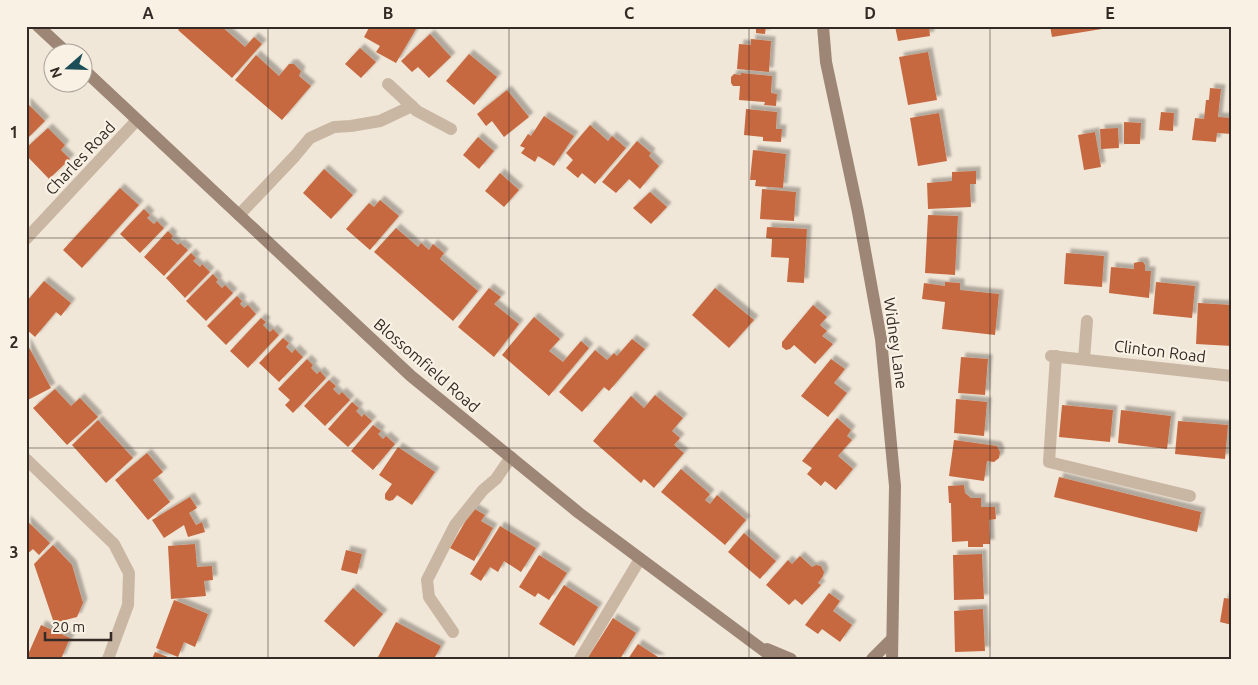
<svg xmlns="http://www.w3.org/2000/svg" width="1258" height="685" viewBox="0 0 1258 685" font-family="Ubuntu,sans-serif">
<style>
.building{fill:#c76940;filter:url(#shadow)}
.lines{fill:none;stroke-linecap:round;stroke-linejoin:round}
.lane{stroke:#c9b7a4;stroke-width:12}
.street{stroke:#c9b7a4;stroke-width:12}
.secondary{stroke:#9d8675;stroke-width:12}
.grid{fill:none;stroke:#342b26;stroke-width:1;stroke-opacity:0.55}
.labels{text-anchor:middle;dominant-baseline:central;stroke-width:4.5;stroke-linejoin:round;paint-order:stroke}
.street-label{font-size:16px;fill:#342b26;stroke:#f9f1e4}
.neatline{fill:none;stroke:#342b26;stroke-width:2}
.grid-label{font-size:16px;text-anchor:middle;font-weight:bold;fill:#342b26}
</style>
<defs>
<filter id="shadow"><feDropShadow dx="4.5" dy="-4.5" stdDeviation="1" flood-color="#0004"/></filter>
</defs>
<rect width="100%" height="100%" fill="#f1e7d8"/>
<g class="building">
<polygon points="182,26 221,26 245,47 254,37 262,44 232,78 178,30"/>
<polygon points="370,26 412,26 416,29 396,63 376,52 380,46 364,37"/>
<polygon points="743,26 766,26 765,34 756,33 756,29 743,28"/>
<polygon points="895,26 929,26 930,36 898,41"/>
<polygon points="1050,26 1101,26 1102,29 1052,37"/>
<polygon points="430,34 451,57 429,78 418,67 412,72 401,61"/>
<polygon points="751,39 771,41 769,72 737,69 739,44 751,45"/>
<polygon points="360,48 376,62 361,78 345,64"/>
<polygon points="928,52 937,100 908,105 899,57"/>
<polygon points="469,54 497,77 474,105 446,81"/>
<polygon points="256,55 279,76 289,64 294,64 301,71 299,76 311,86 282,120 235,80"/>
<polygon points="741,73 772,76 771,93 777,94 776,106 764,105 765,102 739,100 740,86 733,86 731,83 731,77 734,74 741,75"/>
<polygon points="1210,88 1221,89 1218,117 1232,118 1232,134 1217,133 1216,142 1192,140 1195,118 1204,119 1206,100 1209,100"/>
<polygon points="507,90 529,117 504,137 492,121 486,126 477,114"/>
<polygon points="26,102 45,121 26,140"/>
<polygon points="746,109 777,112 776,129 782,129 781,142 763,141 763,137 744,135"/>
<polygon points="1161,112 1174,113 1173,131 1159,130"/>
<polygon points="939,113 947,161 918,166 910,118"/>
<polygon points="544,116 574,136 554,166 538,156 535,162 521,153 525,148 520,146 528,134 531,136"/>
<polygon points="1124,122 1141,123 1140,144 1124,144"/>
<polygon points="590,125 608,141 612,136 626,148 595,184 582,173 578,178 566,168 573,160 566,153"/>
<polygon points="48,128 65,145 61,150 70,159 49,179 26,155 26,148"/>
<polygon points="1118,128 1119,148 1101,149 1100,129"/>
<polygon points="1095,132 1101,167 1084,170 1078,135"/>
<polygon points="478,137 494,151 479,169 463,155"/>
<polygon points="637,141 651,153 649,156 659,166 640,189 629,179 616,193 602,182"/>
<polygon points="753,150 786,154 783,188 755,186 756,180 750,180"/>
<polygon points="324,169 353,195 331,219 303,193"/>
<polygon points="976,171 976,184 970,184 971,207 928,209 927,183 952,181 952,172"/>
<polygon points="500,173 519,190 504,207 485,191"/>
<polygon points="120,188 139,205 82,268 63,250"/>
<polygon points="762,189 796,192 794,221 760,219"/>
<polygon points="650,192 667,207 651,224 633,208"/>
<polygon points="380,200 399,216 370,250 346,229 369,203 374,207"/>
<polygon points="144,209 150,215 147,218 154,224 157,221 164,228 140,253 120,234"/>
<polygon points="928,215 958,216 955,275 925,273"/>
<polygon points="767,227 807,229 804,283 787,282 789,258 771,257 772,239 766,238"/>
<polygon points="396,228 418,247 421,243 429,250 433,244 444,253 440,259 478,291 453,321 374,252"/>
<polygon points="168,231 173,236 171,239 178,245 180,243 188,250 164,276 144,257"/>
<polygon points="191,253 196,258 193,261 200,267 202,264 210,272 185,298 166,278"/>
<polygon points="1066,253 1104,256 1102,287 1064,284"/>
<polygon points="1138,262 1143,262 1145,265 1145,271 1151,271 1149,298 1109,293 1111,267 1134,269 1134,263"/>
<polygon points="213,274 218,280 216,282 222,288 225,285 233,293 206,321 186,301"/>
<polygon points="44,281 71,303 61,316 56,312 35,337 26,329 26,302"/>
<polygon points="945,282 960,283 960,290 999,294 995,335 942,329 945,302 922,299 924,283 945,286"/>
<polygon points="1156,282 1195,286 1192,318 1153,314"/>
<polygon points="489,288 501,297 494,304 519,324 494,357 458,327"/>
<polygon points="715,288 754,320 729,348 692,315"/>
<polygon points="237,296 242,301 240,304 244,308 248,305 256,314 226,345 207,326"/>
<polygon points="1198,303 1232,305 1232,346 1196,344"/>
<polygon points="813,305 827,317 820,325 827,331 822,336 833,344 815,364 794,345 790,349 786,350 782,347 782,342"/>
<polygon points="534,317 560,339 549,351 563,362 581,341 589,348 549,396 502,355"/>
<polygon points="261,318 266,322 263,325 270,332 273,329 279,335 248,368 230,351"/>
<polygon points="283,338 289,343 286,347 292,353 295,349 303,357 279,382 259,363"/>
<polygon points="632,339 645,349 609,391 604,387 582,412 559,392 595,350 607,360 614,353 617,356"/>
<polygon points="26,342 51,388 26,401"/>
<polygon points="961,357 988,359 985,395 958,393"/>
<polygon points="307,359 313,365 311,368 317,374 320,371 326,378 293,413 285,405 290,400 278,389"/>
<polygon points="831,359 845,369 834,383 847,393 828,417 801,396"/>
<polygon points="329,380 336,386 333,389 339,395 342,392 350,400 325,426 304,406"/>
<polygon points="55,389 71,406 80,398 98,417 67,445 33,408"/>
<polygon points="655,395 683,418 672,431 680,438 674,445 684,453 654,488 644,479 641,483 593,441 631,396 644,408"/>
<polygon points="956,399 987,402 984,436 954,433"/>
<polygon points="352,402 359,408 356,411 362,417 364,414 372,421 348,447 328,429"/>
<polygon points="1062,405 1113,410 1110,442 1059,437"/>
<polygon points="1121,410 1171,416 1167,449 1118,443"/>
<polygon points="837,418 851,430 847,436 852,440 838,456 853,469 836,490 825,481 821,486 807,474 812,468 802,461"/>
<polygon points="98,420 133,458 106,483 72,445"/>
<polygon points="1178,421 1228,425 1225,459 1175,454"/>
<polygon points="373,425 381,431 378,434 383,439 386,436 395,444 373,470 351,451"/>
<polygon points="954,440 997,446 1000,452 999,458 994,462 987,461 984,481 949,476"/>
<polygon points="398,447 435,472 412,505 397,495 393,500 389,501 385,499 385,494 392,484 379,475"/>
<polygon points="147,453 163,472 153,480 170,502 148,520 115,480"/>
<polygon points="681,469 710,494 705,500 710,504 717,495 746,520 725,545 661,492"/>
<polygon points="1059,477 1201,512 1197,532 1054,497"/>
<polygon points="964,485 965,493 971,498 981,498 981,507 995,507 996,519 989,520 990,544 983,544 983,547 968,547 968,541 952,542 951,503 949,503 948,486"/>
<polygon points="190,497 197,508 189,513 196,525 202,522 205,532 188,537 184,525 164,538 152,520"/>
<polygon points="473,508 485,515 481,521 493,528 474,561 450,548"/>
<polygon points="26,520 50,543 39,555 33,549 26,555"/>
<polygon points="500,526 536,548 521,572 504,561 498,572 490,567 481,581 470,574"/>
<polygon points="744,533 776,561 760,579 728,552"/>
<polygon points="195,544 197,567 212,566 213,580 204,581 206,596 171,599 168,546"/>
<polygon points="53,545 72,565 83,603 77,617 54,623 34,564"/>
<polygon points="346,550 362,554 357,574 341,570"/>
<polygon points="982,554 984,599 954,600 953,555"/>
<polygon points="539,555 567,573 549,600 538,593 535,597 519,587"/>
<polygon points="800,556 812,567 816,565 821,566 824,572 823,576 818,583 821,585 802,605 795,599 789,605 766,585 788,560 792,564"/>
<polygon points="564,585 598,607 574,646 539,624"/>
<polygon points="353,588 383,614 354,647 324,621"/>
<polygon points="829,593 840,601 833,611 852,625 840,642 822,629 818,634 805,625"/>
<polygon points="1224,598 1232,599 1232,625 1220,622"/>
<polygon points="174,600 208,614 195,647 184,642 178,657 156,648"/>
<polygon points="983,609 985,651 955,652 954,611"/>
<polygon points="613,618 636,633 620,659 587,659"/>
<polygon points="396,622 441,646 434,659 381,659 378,657"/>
<polygon points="41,625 70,638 61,659 26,659"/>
<polygon points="638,644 661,659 628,659"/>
<polygon points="155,652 173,659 152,659"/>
</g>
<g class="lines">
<g class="lane">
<polyline points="1056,356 1049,462 1190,496"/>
<polyline points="453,632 429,597 427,580 455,525 483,490 496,479 511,457"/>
<polyline points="580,659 640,559"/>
</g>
<g class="street">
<polyline points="388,84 417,111 451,129"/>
<polyline points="239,215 295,156 310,138 334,127 351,126 380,121 412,106"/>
<polyline points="26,239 137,120"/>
<polyline points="1051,356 1232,376"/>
<polyline points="1084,359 1087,321"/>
<polyline points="26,459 114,544 129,573 128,605 108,659"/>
</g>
<g class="secondary">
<polyline points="38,26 66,52"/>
<polyline points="823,26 826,62 858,212 881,339 895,486 892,659"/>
<polyline points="82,68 411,376 579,513 775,659"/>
<polyline points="767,649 791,659"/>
<polyline points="872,659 892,639"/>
</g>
</g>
<path class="grid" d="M268,26V659M509,26V659M749,26V659M990,26V659M26,238H1232M26,448H1232"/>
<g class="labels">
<g class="street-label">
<text transform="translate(80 158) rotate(-47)">Charles Road</text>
<text transform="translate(896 343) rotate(82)">Widney Lane</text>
<text transform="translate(1160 351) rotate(7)">Clinton Road</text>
<text transform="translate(427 365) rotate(41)">Blossomfield Road</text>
</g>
</g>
<rect width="1258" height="685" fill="none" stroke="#f9f1e4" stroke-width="55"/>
<g transform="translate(68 68) rotate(250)"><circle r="24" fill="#f9f1e4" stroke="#aaa298"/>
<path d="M0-4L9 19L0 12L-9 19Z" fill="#1b4e56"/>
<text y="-8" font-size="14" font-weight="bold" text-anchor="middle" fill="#342b26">N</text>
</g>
<path d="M45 632v8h66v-8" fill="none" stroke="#342b26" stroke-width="2.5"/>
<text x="52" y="632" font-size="15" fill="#342b26" stroke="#f9f1e4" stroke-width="4" paint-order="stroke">20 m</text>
<rect x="28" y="28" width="1202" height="630" class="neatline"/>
<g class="grid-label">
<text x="148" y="19">A</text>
<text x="388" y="19">B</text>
<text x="629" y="19">C</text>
<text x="870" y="19">D</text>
<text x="1110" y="19">E</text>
<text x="14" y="138">1</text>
<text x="14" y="348">2</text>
<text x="14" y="558">3</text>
</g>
</svg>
